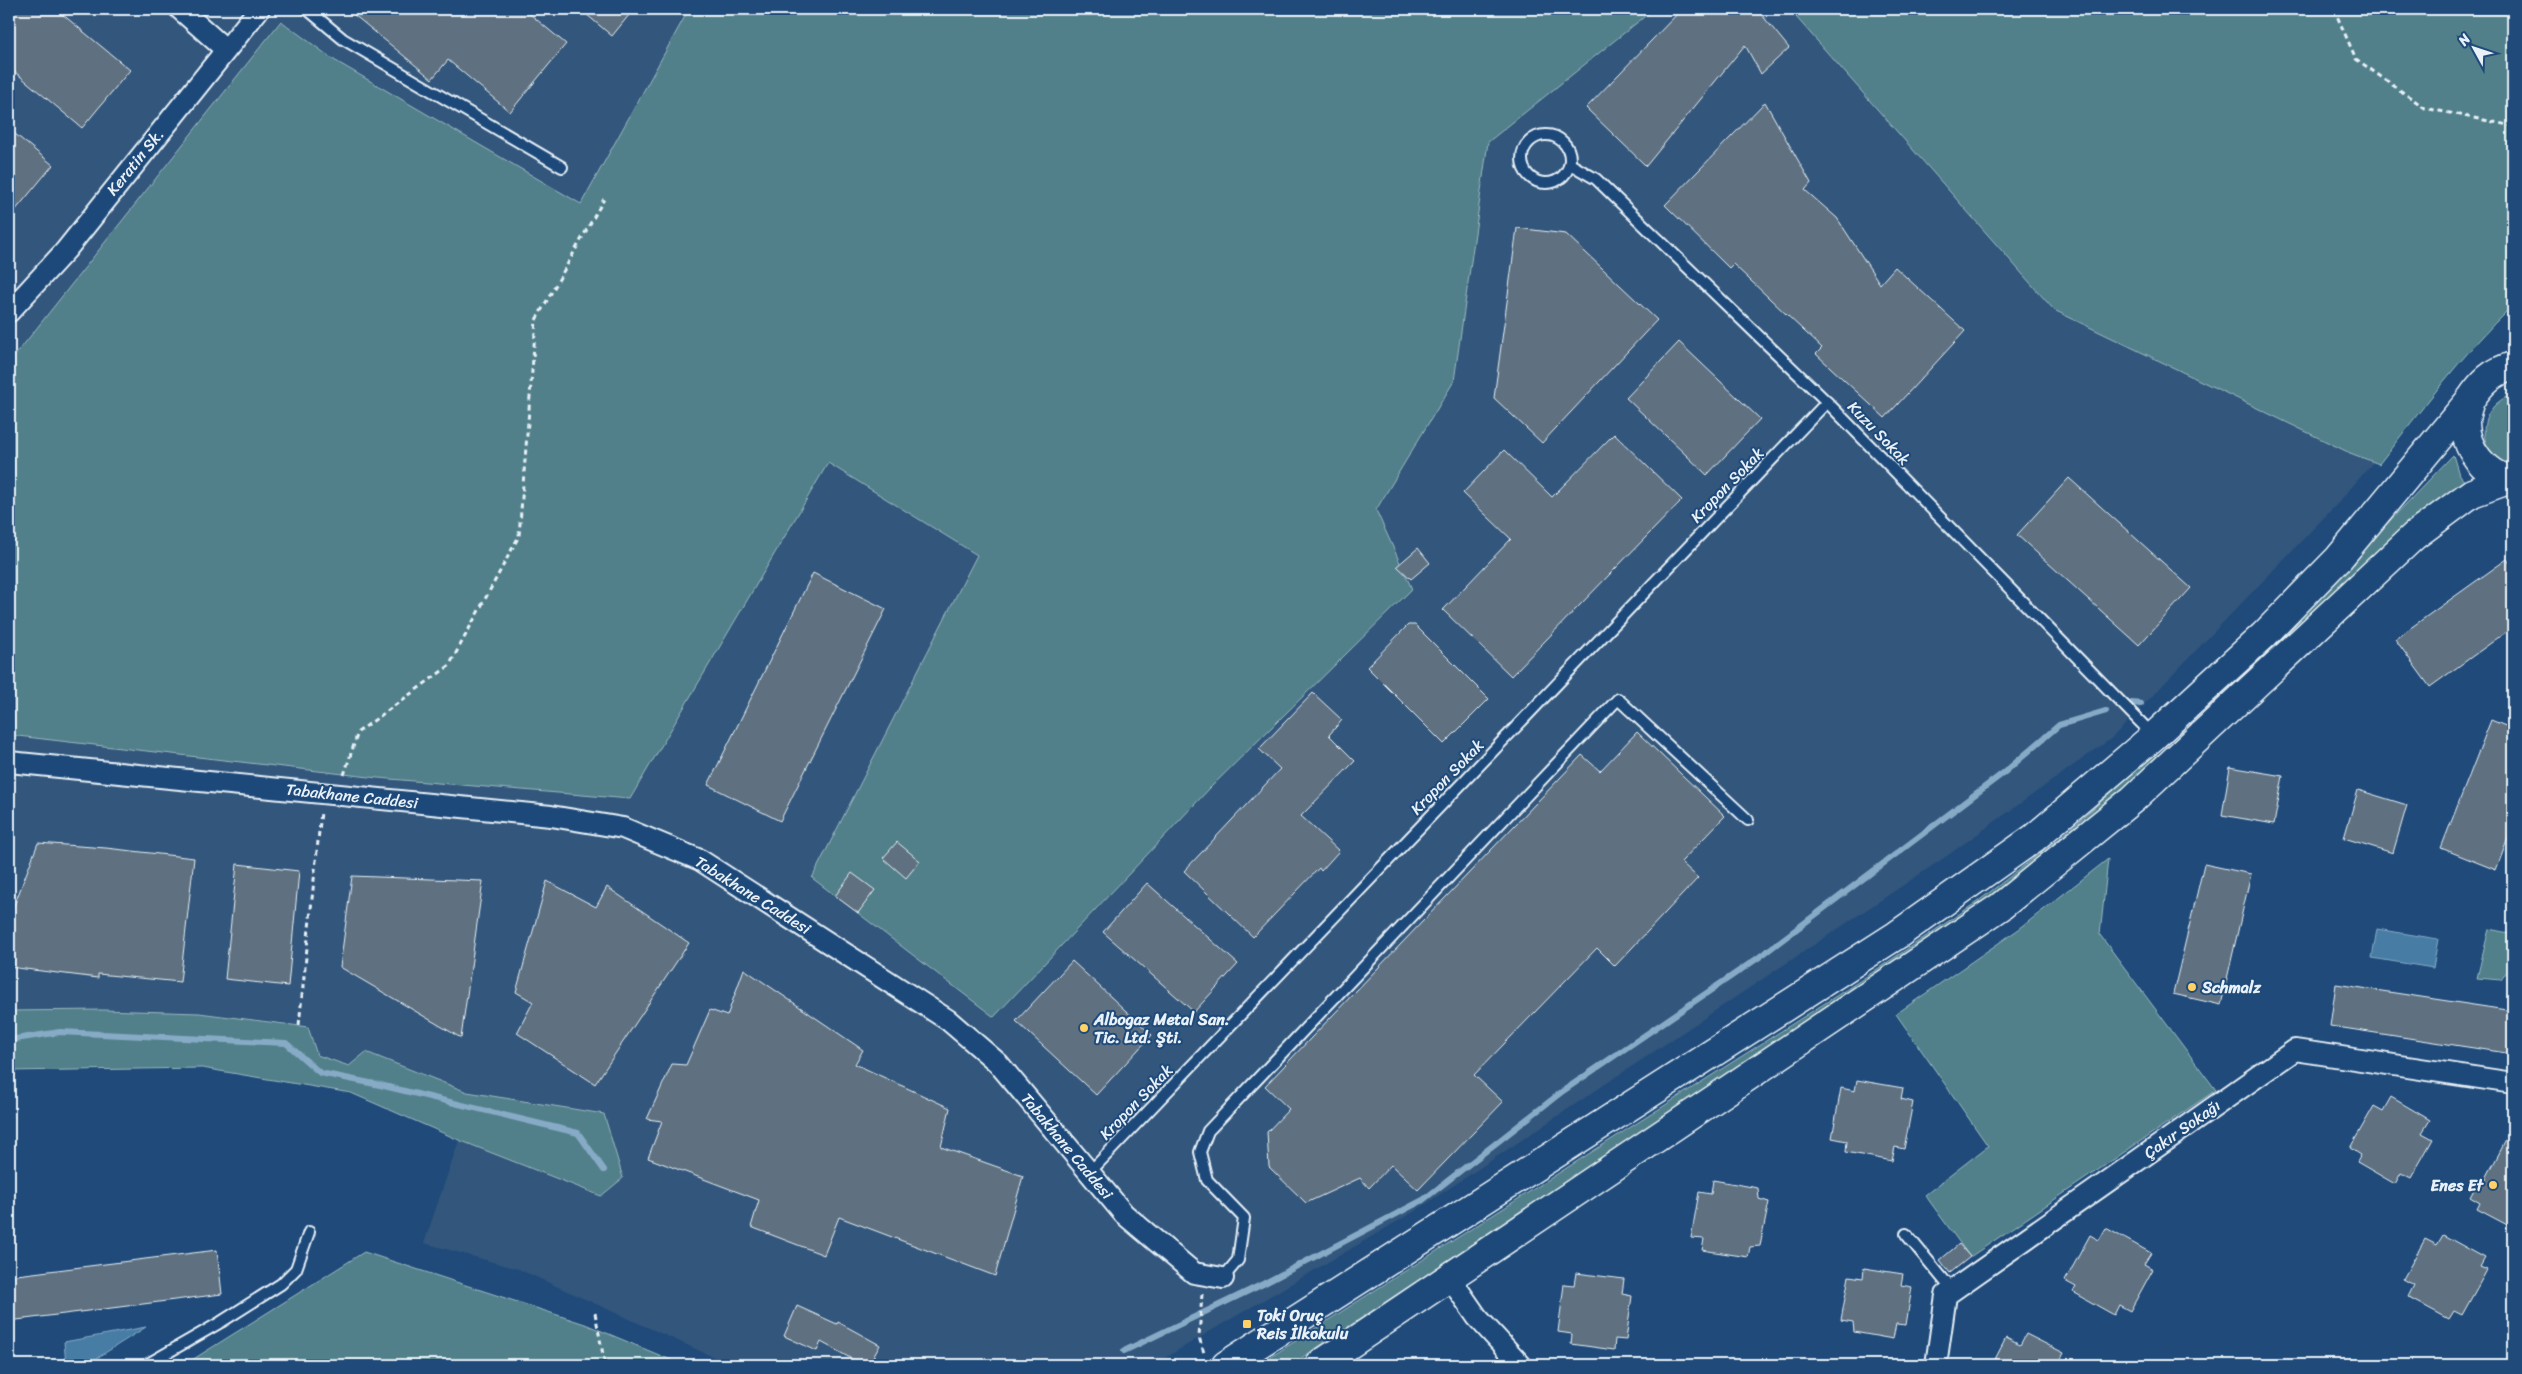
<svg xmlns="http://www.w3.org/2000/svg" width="2522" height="1374" viewBox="0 0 2522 1374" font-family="Sriracha,sans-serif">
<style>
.built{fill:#32567c}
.green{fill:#51808a;stroke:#9cb8c1}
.water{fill:#477da4;stroke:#87abc6}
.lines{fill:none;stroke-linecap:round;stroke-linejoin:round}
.stream{stroke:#87abc6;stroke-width:6}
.building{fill:#5f7180;stroke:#e8f1f8}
.lane-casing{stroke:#e8f1f8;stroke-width:14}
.street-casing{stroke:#e8f1f8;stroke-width:24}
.secondary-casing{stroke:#e8f1f8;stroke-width:31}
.path{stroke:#e8f1f8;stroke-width:3;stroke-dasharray:5 4;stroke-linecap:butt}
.lane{stroke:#1f4a7a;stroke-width:10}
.street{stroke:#1f4a7a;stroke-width:20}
.secondary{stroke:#1f4a7a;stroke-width:28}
.poi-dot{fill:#ffd166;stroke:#1f4a7a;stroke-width:2}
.labels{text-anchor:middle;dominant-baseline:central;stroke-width:4;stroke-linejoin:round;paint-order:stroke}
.street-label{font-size:16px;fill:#e8f1f8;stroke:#1f4a7a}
.poi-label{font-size:16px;font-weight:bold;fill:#e8f1f8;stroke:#1f4a7a;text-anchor:start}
</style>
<rect width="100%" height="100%" fill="#1f4a7a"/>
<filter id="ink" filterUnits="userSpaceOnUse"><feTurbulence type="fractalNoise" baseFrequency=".02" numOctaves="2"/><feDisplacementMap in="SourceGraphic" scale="10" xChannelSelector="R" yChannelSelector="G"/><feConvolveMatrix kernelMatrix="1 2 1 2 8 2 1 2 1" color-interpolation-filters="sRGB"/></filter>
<g filter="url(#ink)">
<g class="built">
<polygon points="9,9 2513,9 2513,305 2488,329 2339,502 2112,738 1944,858 1417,1210 1153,1365 731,1365 518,1269 424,1243 459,1140 602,1196 604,1114 467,1092 366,1052 350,1066 317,1055 308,1027 287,1023 199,1013 103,1010 9,1011"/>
<polygon points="9,1071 13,1071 12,1229 9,1230"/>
</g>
<g class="green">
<polygon points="689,9 1654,9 1488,142 1454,381 1376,510 1412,589 1210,788 994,1017 812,878 977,555 828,463 630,799 378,778 9,735 9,363 281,21 334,60 581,204"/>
<path d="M1789,9H2513V305C2463,353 2422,409 2379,464L2350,453L2054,310Z"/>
<path d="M2513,394V469C2475,454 2474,408 2513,394Z"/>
<polygon points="2453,455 2459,475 2473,490 2245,679 2242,675"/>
<polygon points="2156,753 2160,758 2064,842 1982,904 1291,1365 1258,1365 1858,982 1977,902 2061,837"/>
<polygon points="2108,859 2100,935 2216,1090 1970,1257 1925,1195 1988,1146 1896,1014 2019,929"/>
<polygon points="2489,929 2513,934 2513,963 2501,980 2477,978"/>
<polygon points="103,1010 199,1013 308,1027 317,1055 349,1066 366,1052 467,1092 604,1114 623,1178 601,1196 459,1140 351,1093 202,1068 9,1071 9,1011"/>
<polygon points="364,1252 585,1324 683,1365 184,1365"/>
</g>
<g class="water">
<polygon points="2377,929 2438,939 2433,968 2372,958"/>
<polygon points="146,1327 86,1365 66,1365 64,1342"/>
</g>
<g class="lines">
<g class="stream">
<polyline points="2132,703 2141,704"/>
<polyline points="9,1040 60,1032 286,1043 320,1073 380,1085 578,1133 604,1170"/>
<polyline points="1124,1351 1263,1284 1423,1200 1563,1091 1758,958 2006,771 2059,725 2106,711"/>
</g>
</g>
<g class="building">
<polygon points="9,9 56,9 130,70 82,128 9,67"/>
<polygon points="347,9 524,9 566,44 510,112 448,60 432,79"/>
<polygon points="580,9 634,9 612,36"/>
<polygon points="1682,9 1757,9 1789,48 1761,74 1745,45 1646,166 1586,108"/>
<polygon points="1765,102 1811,183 1805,190 1837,218 1880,284 1895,267 1965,331 1885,418 1816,354 1822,348 1733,264 1729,268 1665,205"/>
<polygon points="9,129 53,165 9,218"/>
<polygon points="1517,228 1566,234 1657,320 1542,443 1494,398"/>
<polygon points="1679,342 1760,419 1707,475 1626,398"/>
<polygon points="1614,434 1682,500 1511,676 1443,610 1511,539 1463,493 1504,450 1552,497"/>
<polygon points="2069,478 2191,588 2139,645 2017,535"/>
<polygon points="1418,548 1430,563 1411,579 1397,566"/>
<polygon points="2507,559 2513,568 2513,627 2430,687 2395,639"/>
<polygon points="813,573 886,609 780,821 708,785"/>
<polygon points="1408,625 1415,625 1489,699 1444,744 1367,667"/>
<polygon points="1313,693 1342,720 1329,735 1355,761 1301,816 1339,851 1321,871 1319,868 1253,937 1184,871 1280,769 1259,749"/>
<polygon points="2491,720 2513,729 2513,825 2496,870 2441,848"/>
<polygon points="1637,732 1725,816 1681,862 1698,878 1615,966 1597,948 1474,1075 1503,1102 1418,1190 1391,1165 1369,1188 1360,1178 1306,1203 1269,1167 1267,1132 1289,1109 1265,1086 1582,755 1600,771"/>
<polygon points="2230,767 2283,776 2274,824 2222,815"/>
<polygon points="2358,790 2407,805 2393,853 2344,838"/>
<polygon points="897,842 920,861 906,878 883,858"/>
<polygon points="38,843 106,848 194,858 180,982 98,974 98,978 9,967 9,919"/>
<polygon points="237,864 299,871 288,986 225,979"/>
<polygon points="2204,864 2251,874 2221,1005 2173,994"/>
<polygon points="852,873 875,890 858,913 835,896"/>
<polygon points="352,876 483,881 461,1038 340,967"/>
<polygon points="547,881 596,907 607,887 689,943 595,1084 517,1033 533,1002 516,992"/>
<polygon points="1147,883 1238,964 1194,1012 1103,932"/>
<polygon points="1072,961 1152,1035 1096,1095 1016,1021"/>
<polygon points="744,969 863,1050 855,1064 950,1108 941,1147 1023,1176 995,1276 839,1217 824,1255 751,1227 759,1200 648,1158 662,1121 647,1119 672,1064 686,1065 710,1010 727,1016"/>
<polygon points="2336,984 2513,1011 2513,1054 2330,1026"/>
<polygon points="1857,1080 1903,1088 1901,1099 1913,1102 1904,1149 1895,1147 1892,1161 1846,1152 1847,1141 1832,1138 1841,1088 1855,1091"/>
<polygon points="2391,1097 2430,1120 2422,1133 2433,1139 2411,1178 2401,1173 2395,1184 2357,1162 2361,1155 2350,1148 2374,1106 2383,1111"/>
<polygon points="2513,1127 2513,1228 2477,1209 2480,1203 2470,1197 2479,1180 2484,1182"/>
<polygon points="1713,1180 1758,1188 1759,1199 1769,1202 1760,1246 1750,1247 1748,1257 1702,1250 1704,1239 1691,1238 1699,1192 1711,1194"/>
<polygon points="2106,1228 2151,1253 2144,1264 2153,1269 2130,1311 2119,1305 2114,1315 2073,1292 2076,1287 2065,1281 2090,1235 2099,1240"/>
<polygon points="2443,1235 2485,1258 2480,1267 2487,1270 2462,1315 2454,1311 2449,1319 2408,1297 2414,1285 2403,1279 2425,1239 2437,1245"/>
<polygon points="1959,1244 1970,1257 1950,1273 1940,1260"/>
<polygon points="217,1250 222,1294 9,1321 9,1276"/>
<polygon points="1864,1268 1903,1274 1901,1285 1912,1287 1906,1325 1896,1324 1893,1339 1854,1332 1853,1322 1841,1320 1849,1276 1863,1278"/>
<polygon points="1576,1273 1624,1279 1622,1294 1632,1296 1626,1340 1615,1339 1614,1350 1571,1344 1572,1334 1558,1332 1564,1284 1574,1285"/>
<polygon points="797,1306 837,1324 838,1322 880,1345 869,1365 863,1365 821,1342 817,1351 784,1336"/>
<polygon points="2026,1334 2064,1353 2058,1365 1992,1365 2006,1338 2020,1345"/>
</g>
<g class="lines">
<defs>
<g id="lane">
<polyline points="307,9 343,39 562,167"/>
<circle cx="1546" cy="159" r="24"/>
<polyline points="1570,164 1596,179 1827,402 2153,735"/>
<polyline points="1089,1173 1827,402"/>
<polyline points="1906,1234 1953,1291"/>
<polyline points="1223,1278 1238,1260 1244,1218 1207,1180 1200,1152 1208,1131 1618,699 1748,820"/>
<polyline points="146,1365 221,1322 281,1284 296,1269 309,1232"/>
</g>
<g id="street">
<polyline points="180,9 225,49"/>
<polyline points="9,312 66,250 259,9"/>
<polyline points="9,762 551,816 623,828 700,860 948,1020 998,1063 1124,1214 1194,1273 1223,1278"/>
<polyline points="1450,1278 1477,1317 1521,1365"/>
<polyline points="1936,1365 1946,1295 2295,1050 2513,1083"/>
</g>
<g id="secondary">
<path d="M2470,400C2468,406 2466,413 2465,420C2464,447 2485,477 2513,480"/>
<path d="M1226,1365L1897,935L2034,838L2154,736L2264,635L2339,558L2470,400C2482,382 2492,372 2513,366"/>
<polyline points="1319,1365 2000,907 2133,799 2414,536 2472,493 2508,480"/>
</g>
</defs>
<use href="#lane" class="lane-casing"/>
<use href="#street" class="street-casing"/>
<use href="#secondary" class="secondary-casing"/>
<g class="path">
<polyline points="2334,9 2356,59 2425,108 2513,126"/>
<polyline points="344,775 358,732 449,666 519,536 536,320 604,199"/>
<polyline points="299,1025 321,812"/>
<polyline points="1202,1294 1199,1337 1204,1353"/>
<polyline points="595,1313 605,1365"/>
</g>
<use href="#lane" class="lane"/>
<use href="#street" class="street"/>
<use href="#secondary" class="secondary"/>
</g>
</g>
<g class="poi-dot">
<circle cx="2192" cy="987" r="5"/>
<circle cx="1084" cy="1028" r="5"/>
<circle cx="2493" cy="1185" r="5"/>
<rect x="1242" y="1319" width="10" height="10" rx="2.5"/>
</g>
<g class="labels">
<g class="street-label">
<text transform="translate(135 162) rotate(-51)">Keratin Sk.</text>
<text transform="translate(1879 433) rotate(46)">Kuzu Sokak</text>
<text transform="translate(1727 485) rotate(-46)">Kropon Sokak</text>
<text transform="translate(1447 777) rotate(-46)">Kropon Sokak</text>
<text transform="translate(352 796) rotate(6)">Tabakhane Caddesi</text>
<text transform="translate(753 895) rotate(32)">Tabakhane Caddesi</text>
<text transform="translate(1136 1102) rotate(-46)">Kropon Sokak</text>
<text transform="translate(2182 1129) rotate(-35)">Çakır Sokağı</text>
<text transform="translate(1067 1146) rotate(50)">Tabakhane Caddesi</text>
</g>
<g class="poi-label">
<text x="2202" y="987">Schmalz</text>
<text x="1094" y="1019">Albogaz Metal San.<tspan x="1094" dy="18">Tic. Ltd. Şti.</tspan></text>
<text x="2483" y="1185" text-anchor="end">Enes Et</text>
<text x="1257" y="1315">Toki Oruç<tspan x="1257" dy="18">Reis İlkokulu</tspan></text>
</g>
</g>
<rect width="2522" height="1374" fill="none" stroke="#1f4a7a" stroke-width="30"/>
<rect x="15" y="15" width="2492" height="1344" fill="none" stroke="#e8f1f8" stroke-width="2" filter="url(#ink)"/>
<g transform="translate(2474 48) rotate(310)" stroke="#1f4a7a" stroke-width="4" paint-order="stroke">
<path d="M0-4L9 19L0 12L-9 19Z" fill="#e8f1f8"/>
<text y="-8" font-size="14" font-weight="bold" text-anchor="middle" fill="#e8f1f8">N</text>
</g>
</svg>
